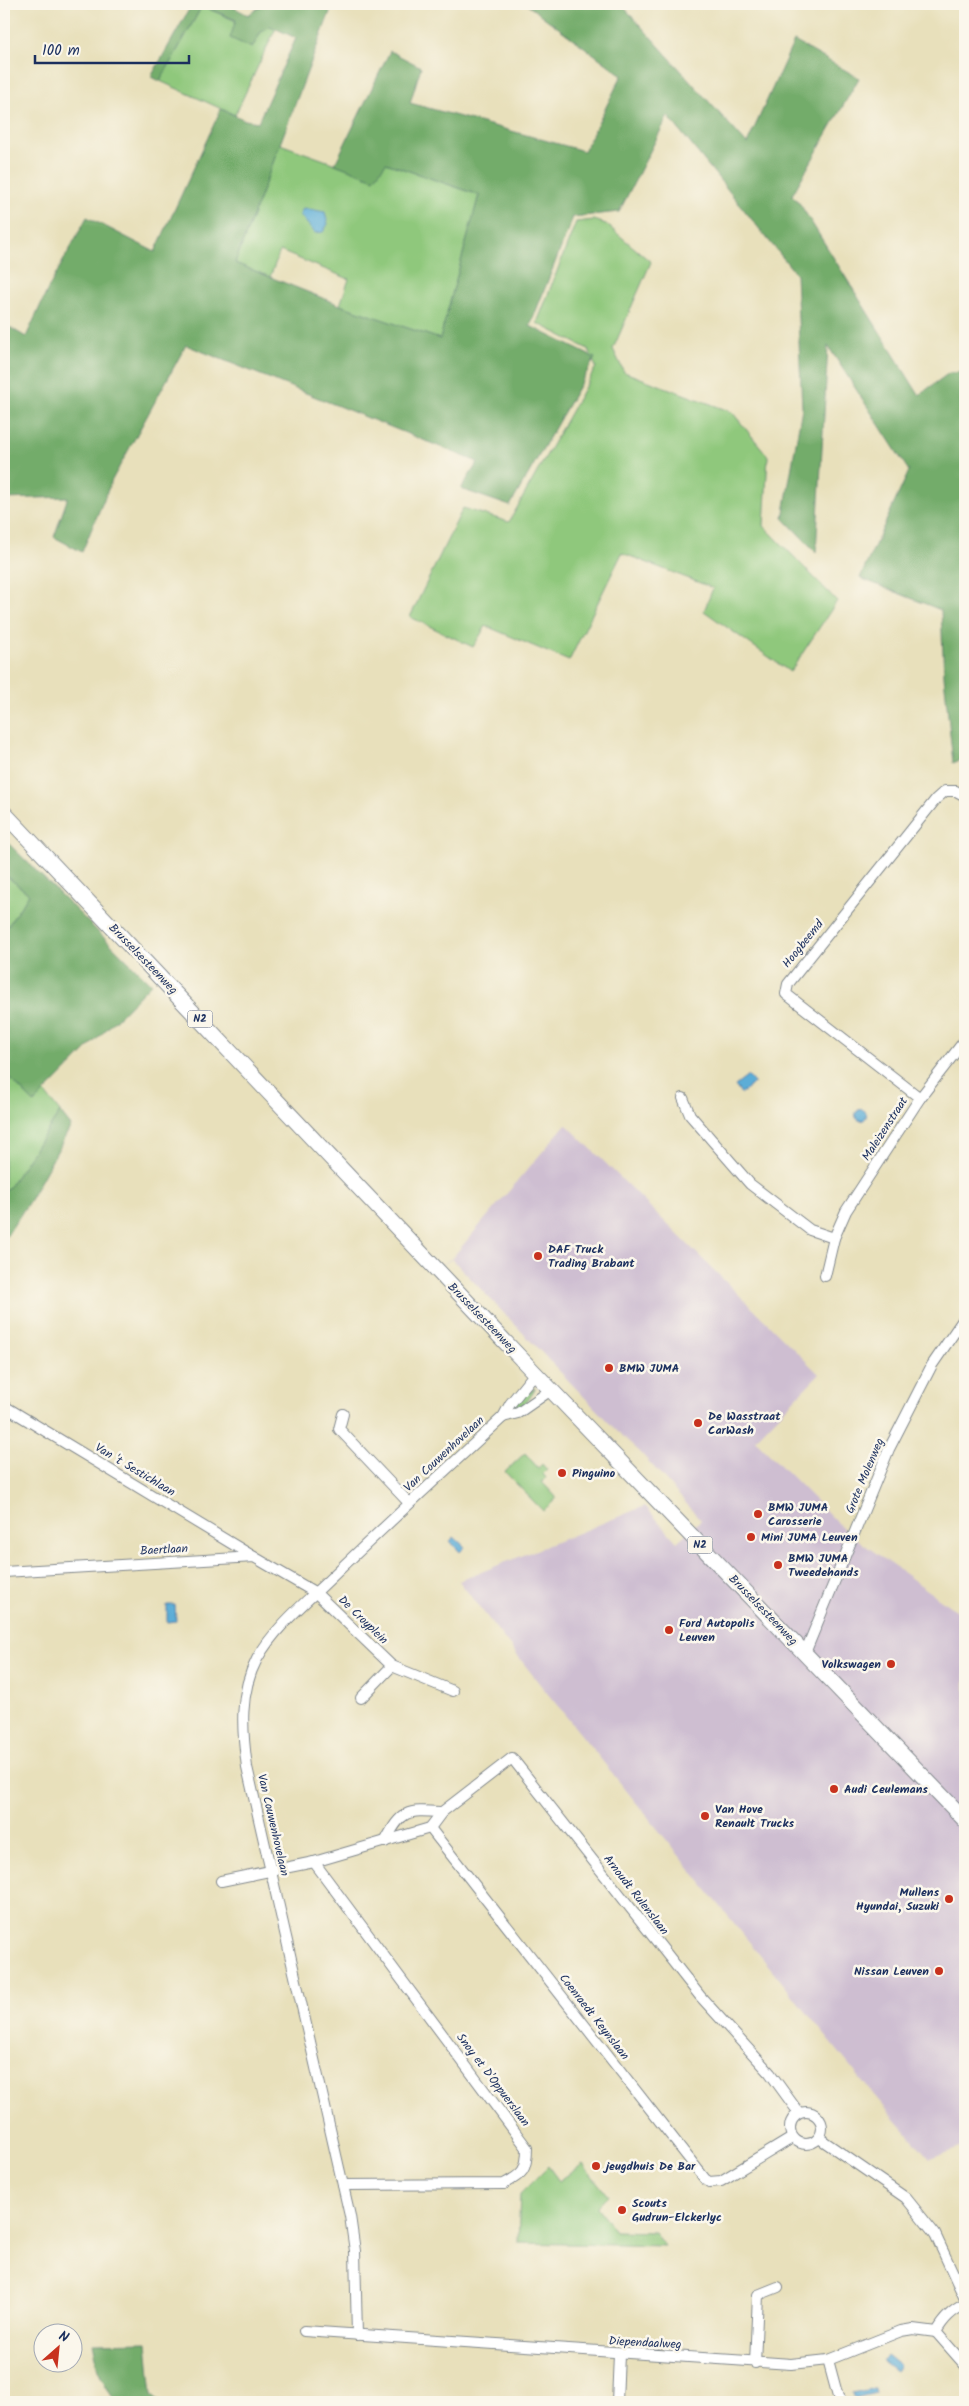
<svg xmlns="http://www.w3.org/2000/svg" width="969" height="2406" viewBox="0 0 969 2406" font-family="Kalam,sans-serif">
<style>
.industrial{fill:#cebed1}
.green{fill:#8fc87b;stroke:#557c6c}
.forest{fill:#73ac6b;stroke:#476e64}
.water{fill:#5cadd7;stroke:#3c6e9a}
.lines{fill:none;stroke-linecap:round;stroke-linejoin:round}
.street-casing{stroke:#82888c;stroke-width:12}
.primary-casing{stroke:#82888c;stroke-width:17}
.street{stroke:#fff;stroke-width:10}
.primary{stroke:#fff;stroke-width:15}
.poi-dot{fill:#c8321e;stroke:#fbf7ec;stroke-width:2}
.labels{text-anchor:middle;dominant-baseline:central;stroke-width:5;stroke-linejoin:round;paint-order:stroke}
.shield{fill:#fbf7ec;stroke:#5e6b89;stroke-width:1}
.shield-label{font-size:11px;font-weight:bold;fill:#1b2f5e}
.street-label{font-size:12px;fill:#1b2f5e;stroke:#fbf7ec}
.poi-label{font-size:12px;font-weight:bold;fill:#1b2f5e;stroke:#fbf7ec;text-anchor:start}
</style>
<rect width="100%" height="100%" fill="#fbf7ec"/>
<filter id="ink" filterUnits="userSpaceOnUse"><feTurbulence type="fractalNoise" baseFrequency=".02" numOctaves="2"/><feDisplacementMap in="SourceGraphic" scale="10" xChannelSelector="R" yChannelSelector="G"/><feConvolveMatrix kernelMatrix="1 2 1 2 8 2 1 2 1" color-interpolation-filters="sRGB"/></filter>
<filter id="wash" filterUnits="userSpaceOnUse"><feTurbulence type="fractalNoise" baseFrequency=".0096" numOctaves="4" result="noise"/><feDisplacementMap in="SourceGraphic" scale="20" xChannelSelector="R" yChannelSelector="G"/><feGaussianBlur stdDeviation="1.12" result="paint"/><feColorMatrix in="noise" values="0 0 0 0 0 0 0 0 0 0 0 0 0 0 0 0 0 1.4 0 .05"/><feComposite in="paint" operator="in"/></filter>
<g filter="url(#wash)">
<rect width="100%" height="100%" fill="#e8e0bb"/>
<polygon class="industrial" points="566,1124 819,1374 755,1440 848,1533 965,1617 965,2146 930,2159 872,2093 539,1683 459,1581 645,1506 677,1542 701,1520 641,1453 611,1425 452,1259 435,1269 452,1258"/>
<g class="green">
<polygon points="202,6 236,21 252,48 261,32 270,25 276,28 235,115 160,81"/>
<polygon points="280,144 374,178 386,163 479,195 440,339 340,305 349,279 280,251 270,277 235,263"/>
<polygon points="594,220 606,224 651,262 613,349 624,372 732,412 768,456 764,526 837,601 790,672 704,611 713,588 622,553 569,661 486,626 473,647 410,617 463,508 509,522 596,367 588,349 537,323 576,222"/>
<polygon points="4,874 29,894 4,932"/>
<polygon points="4,1072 34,1103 44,1092 60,1112 7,1190 4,1190"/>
<path d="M535,1388C530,1399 525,1407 513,1409L512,1406L520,1397Z"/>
<polygon points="525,1453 538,1468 542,1464 547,1470 543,1474 546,1478 542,1482 557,1498 543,1511 505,1472"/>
<polygon points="583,2164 608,2196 597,2207 615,2231 655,2232 665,2246 518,2243 520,2194 548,2166 559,2181"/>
</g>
<g class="forest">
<polygon points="192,4 235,4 233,7 248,15 264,4 333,4 235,263 340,305 440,339 479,195 386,163 374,179 335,164 390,51 421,67 410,103 584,151 622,75 526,4 621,4 747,144 794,41 859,78 792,195 800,204 919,395 949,373 965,372 965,758 953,763 944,676 941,610 860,578 909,471 828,346 816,552 783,518 802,408 796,274 668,116 619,212 573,217 530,326 595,358 510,506 461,489 478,462 186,345 112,480 82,552 54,537 68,497 4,499 4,324 26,337 48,289 87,217 155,252 221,109 245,120 258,122 296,38 270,26 261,32 252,48 230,38 236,20 202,6 160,81 151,77"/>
<polygon points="4,839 151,984 34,1103 4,1072 4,932 29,894 4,874"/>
<polygon points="60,1112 71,1126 30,1200 4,1240 4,1190 7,1190"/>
<polygon points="147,2342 152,2396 160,2402 115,2402 100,2375 93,2343"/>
</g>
<g class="water">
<polygon points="303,208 325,212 328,224 323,232 315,233 300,215"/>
<polygon points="748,1076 754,1083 741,1094 735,1086"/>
<circle cx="861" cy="1115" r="5.5"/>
<polygon points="454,1537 465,1547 460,1552 450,1541"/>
<polygon points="167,1605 175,1605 176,1621 167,1622"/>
<polygon points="887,2356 900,2366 896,2372 883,2362"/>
<polygon points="875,2388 876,2393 854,2398 853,2393"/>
</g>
</g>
<g filter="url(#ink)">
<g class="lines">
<defs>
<g id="street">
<polyline points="683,1098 690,1115 750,1184 810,1230 834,1238"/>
<polyline points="920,1098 786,994 788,984 936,799 945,791 956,791 965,796"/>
<polyline points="825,1276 834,1238 846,1211 920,1098 965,1040"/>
<polyline points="4,1406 254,1557"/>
<polyline points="343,1414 339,1429 409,1503"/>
<polyline points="503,1417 518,1413 551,1390"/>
<polyline points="4,1572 254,1557 316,1593 392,1666 361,1698"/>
<polyline points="805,1653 889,1449 932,1365 965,1317"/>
<polyline points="392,1666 453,1691"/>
<polyline points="430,1828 442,1812 512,1758 700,1996 770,2073 799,2113"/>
<path d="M385,1842C402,1809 407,1810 442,1812"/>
<path d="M314,1862L527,2148C527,2170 523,2174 504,2184L343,2185"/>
<polyline points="221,1881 314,1862 430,1828 705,2179 709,2182 721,2181 792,2138"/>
<circle cx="806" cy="2128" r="16"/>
<polyline points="819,2138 906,2198 935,2234 965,2299"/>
<polyline points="304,2331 791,2364 828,2360 901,2331 913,2329 936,2332"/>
<polyline points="936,2332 965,2365"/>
<path d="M936,2332C944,2318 952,2311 965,2304"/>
<path d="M357,2335L355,2251L350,2216L247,1767C242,1730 239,1693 257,1659C276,1625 309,1600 336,1573C391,1520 447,1469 503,1417L510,1404L535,1373"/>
<polyline points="828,2360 838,2397 842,2402"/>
<polyline points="755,2363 758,2295 778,2287"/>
<polyline points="617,2402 619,2354"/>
</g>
<polyline id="primary" points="4,813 529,1367 965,1820"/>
</defs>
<use href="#street" class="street-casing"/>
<use href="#primary" class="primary-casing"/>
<use href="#street" class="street"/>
<use href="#primary" class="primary"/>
</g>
</g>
<g class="poi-dot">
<circle cx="538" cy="1256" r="5"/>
<circle cx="609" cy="1368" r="5"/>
<circle cx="698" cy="1423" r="5"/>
<circle cx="562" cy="1473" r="5"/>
<circle cx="758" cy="1514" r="5"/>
<circle cx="751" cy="1537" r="5"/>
<circle cx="778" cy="1565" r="5"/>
<circle cx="669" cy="1630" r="5"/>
<circle cx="891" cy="1664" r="5"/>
<circle cx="834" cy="1789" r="5"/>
<circle cx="705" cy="1816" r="5"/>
<circle cx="949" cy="1899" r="5"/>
<circle cx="939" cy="1971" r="5"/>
<circle cx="596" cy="2166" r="5"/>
<circle cx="622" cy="2210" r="5"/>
</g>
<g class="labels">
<g class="shield">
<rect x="187.5" y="1010.5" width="25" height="17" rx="4"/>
<rect x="687.5" y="1536.5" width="25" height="17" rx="4"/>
</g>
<g class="shield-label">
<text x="200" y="1019">N2</text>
<text x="700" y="1545">N2</text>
</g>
<g class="street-label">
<text transform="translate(803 944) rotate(-51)">Hoogbeemd</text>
<text transform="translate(143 959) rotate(46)">Brusselsesteenweg</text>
<text transform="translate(885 1129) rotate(-57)">Maleizenstraat</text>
<text transform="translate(482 1318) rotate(46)">Brusselsesteenweg</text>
<text transform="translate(444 1454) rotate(-43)">Van Couwenhovelaan</text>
<text transform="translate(135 1470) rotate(31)">Van 't Sestichlaan</text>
<text transform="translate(865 1476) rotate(-67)">Grote Molenweg</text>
<text transform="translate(164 1550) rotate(-3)">Baertlaan</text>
<text transform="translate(763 1610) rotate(46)">Brusselsesteenweg</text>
<text transform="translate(363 1620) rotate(44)">De Croyplein</text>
<text transform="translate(273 1825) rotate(77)">Van Couwenhovelaan</text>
<text transform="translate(636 1895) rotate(52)">Arnoudt Rulenslaan</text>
<text transform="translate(594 2017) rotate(52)">Coenraedt Keynslaan</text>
<text transform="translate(493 2080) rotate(53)">Snoy et D'Oppuerslaan</text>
<text transform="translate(645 2343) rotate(3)">Diependaalweg</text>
</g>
<g class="poi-label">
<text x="548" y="1249">DAF Truck<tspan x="548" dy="14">Trading Brabant</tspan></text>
<text x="619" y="1368">BMW JUMA</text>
<text x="708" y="1416">De Wasstraat<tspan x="708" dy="14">CarWash</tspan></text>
<text x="572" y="1473">Pinguino</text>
<text x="768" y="1507">BMW JUMA<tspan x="768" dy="14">Carosserie</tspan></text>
<text x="761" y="1537">Mini JUMA Leuven</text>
<text x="788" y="1558">BMW JUMA<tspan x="788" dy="14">Tweedehands</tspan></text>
<text x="679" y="1623">Ford Autopolis<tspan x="679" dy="14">Leuven</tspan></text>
<text x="881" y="1664" text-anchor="end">Volkswagen</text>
<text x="844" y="1789">Audi Ceulemans</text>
<text x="715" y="1809">Van Hove<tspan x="715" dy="14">Renault Trucks</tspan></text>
<text x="939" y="1892" text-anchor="end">Mullens<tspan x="939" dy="14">Hyundai, Suzuki</tspan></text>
<text x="929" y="1971" text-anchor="end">Nissan Leuven</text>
<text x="606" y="2166">jeugdhuis De Bar</text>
<text x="632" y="2203">Scouts<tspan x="632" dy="14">Gudrun-Elckerlyc</tspan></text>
</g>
</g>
<rect width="969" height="2406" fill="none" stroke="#fbf7ec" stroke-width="20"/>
<g transform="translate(58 2348) rotate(27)"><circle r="24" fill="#fbf7ec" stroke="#a1a7b3"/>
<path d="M0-4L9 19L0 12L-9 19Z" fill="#c8321e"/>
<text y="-8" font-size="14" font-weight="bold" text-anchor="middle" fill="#1b2f5e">N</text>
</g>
<path d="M35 55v8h154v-8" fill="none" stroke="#1b2f5e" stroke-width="2.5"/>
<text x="42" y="55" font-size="15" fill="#1b2f5e" stroke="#fbf7ec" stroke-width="4" paint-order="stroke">100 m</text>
</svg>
